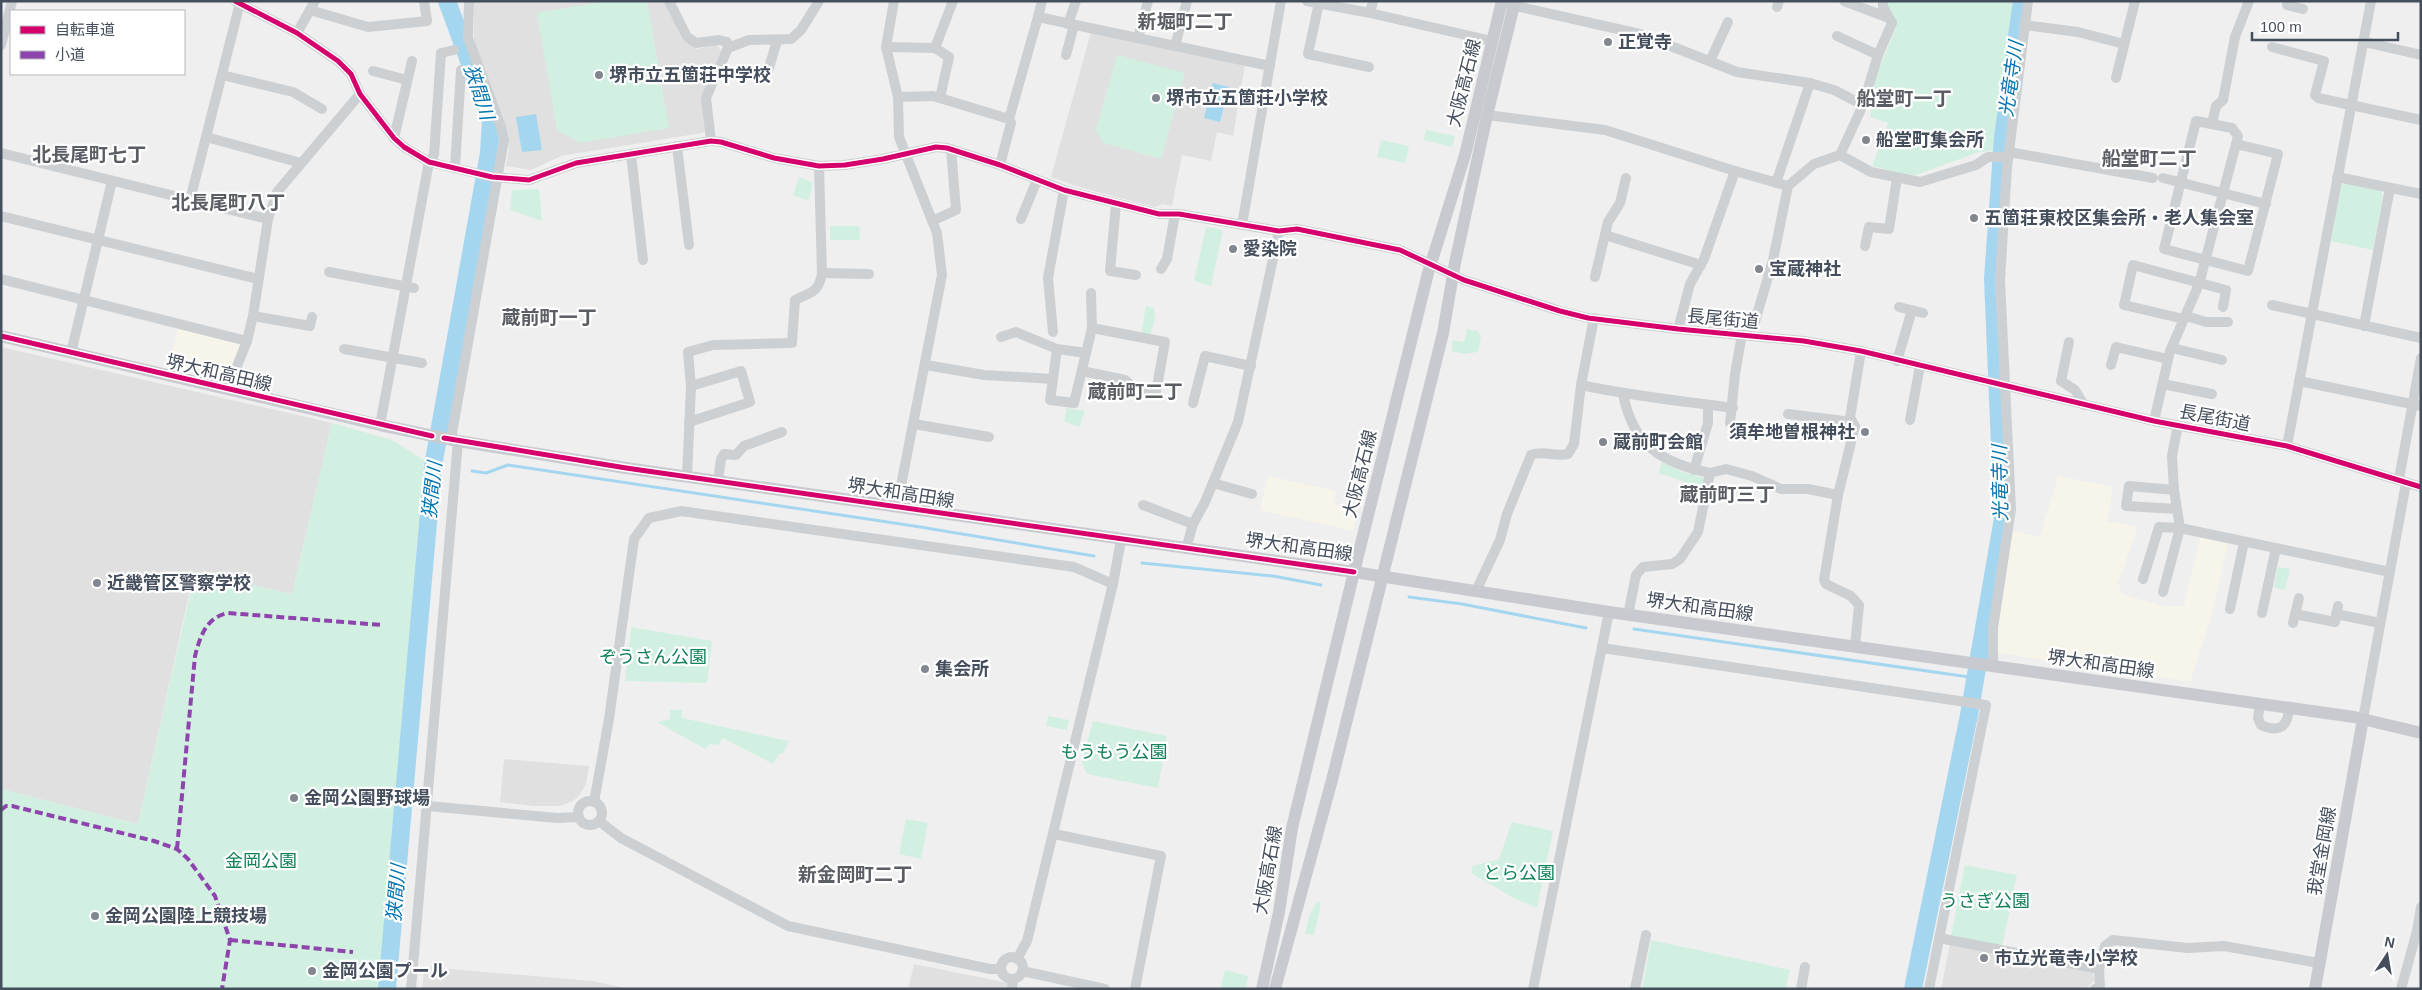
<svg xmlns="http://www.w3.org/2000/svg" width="2422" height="990" viewBox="0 0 2422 990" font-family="Helvetica,'Noto Sans JP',sans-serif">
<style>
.commercial{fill:#f7f4ea}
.education{fill:#e1e0e1}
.green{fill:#d2f0e1}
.water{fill:#a5d6f0}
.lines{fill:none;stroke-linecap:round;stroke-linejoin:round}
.stream{stroke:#a5d6f0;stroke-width:3}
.river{stroke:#a5d6f0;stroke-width:18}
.minor{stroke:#cdd0d3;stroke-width:10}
.major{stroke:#c8cad0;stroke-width:12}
.quiet{stroke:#8e44ad;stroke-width:4;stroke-dasharray:8 4;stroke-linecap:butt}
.cycleway-casing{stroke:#fff;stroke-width:8}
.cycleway{stroke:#d6006c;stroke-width:5}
.poi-dot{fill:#81868f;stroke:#fff;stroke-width:2}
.labels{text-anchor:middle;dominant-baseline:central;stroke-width:4.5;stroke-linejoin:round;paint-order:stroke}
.poi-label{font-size:18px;font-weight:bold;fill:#454e5c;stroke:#fff;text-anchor:start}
.street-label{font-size:18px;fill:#454e5c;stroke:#fff}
.park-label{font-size:18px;fill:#128158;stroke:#fff}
.neighbourhood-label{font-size:19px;font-weight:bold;fill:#5a5d63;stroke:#fff}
.water-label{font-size:19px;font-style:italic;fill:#0675af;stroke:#fff}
</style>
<rect width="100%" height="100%" fill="#f0efef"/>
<g class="commercial">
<polygon points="179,327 238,342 240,347 229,374 224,378 169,364"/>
<polygon points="1268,476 1336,491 1333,504 1357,510 1353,531 1260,510"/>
<polygon points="2058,476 2113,487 2107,521 2138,527 2118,583 2122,594 2161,606 2184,606 2200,537 2228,543 2211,617 2190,682 1998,653 1996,628 2013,531 2040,537"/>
</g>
<g class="education">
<polygon points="474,1 665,1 682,40 696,49 717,45 723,52 702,99 705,130 702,133 561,156 531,170 506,166 509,148 508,136 474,42"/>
<polygon points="1091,32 1245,65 1233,136 1217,132 1211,161 1182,155 1172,206 1162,204 1156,207 1124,199 1076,186 1051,177"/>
<polygon points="1,347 332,423 292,594 194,572 138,824 1,789"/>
<polygon points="504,759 589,766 586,784 579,796 573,801 560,806 535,806 500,802"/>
<polygon points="1950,944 2092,972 2096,980 2085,989 1941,989"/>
<polygon points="914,964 1009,983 1008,989 908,989"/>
<polygon points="427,967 593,981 629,989 422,989 424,969"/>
</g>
<g class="green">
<polygon points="608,1 647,1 669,128 580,143 557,130 537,13"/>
<path d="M1886,1H2014L1997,151L1979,152L1916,175L1904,174L1872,166L1888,123L1870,117L1876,76L1896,28C1897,18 1887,11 1886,1Z"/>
<polygon points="1117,55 1185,73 1161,159 1103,143 1096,130"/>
<polygon points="1426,130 1455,136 1452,147 1424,140"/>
<polygon points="1381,140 1409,146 1406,163 1377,157"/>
<polygon points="799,177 812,182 811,185 813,185 808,201 793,195"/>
<polygon points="2345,183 2379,190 2383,195 2373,250 2331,241 2341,186"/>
<polygon points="539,189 542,221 510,210 512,190"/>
<polygon points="830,226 859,226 860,240 830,240"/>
<polygon points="1206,227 1223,230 1211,286 1194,281"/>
<polygon points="1146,306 1154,308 1155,319 1150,335 1141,333"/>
<polygon points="1467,329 1478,331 1481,336 1478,352 1464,354 1451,351 1453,340 1464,342"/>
<polygon points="1067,408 1085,411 1079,427 1064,421"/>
<polygon points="332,423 392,440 424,460 379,989 1,989 1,789 138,824 195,572 292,594"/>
<polygon points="1662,462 1682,472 1705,478 1703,488 1658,473"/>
<polygon points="2278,567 2290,569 2285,590 2274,587"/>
<polygon points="631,627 712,641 707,683 625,681"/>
<polygon points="670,710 682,710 682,718 789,741 783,754 780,753 773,764 723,738 718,745 710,744 705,749 657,722 670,719"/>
<polygon points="1048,716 1069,720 1067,730 1046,726"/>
<polygon points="1093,721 1167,736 1158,788 1087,774 1082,762"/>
<polygon points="906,819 928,823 921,859 899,854"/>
<polygon points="1512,822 1553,831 1537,908 1512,897 1471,873 1473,866 1499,859"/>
<polygon points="1965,865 2017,875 2002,947 1951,936"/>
<polygon points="1317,901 1321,903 1314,935 1305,934 1310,914"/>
<polygon points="1651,940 1790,970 1786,985 1790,989 1642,989"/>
<polygon points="1225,970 1248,976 1246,989 1220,989"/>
</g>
<g class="water">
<polygon points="1213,83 1229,87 1220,122 1204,118"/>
<polygon points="536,114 542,150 522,152 516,117"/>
</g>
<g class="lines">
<g class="stream">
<polyline points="472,471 486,473 508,465 914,526 1094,556"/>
<polyline points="1142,563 1273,576 1321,585"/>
<polyline points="1409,597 1462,604 1586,628"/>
<polyline points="1634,629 1976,678"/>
</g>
<g class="river">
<polyline points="387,989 433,466 489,153 491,121 447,1"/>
<polyline points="1913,989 1969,715 2003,518 1993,279 2003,137 2022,1"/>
</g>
<g class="minor">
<polyline points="235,1 297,33 338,61 351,74 360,94 394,138 404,147 429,162 492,177 529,180 576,163 711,141 721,142 774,158 819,166 845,165 883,159 936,147 947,148 1000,165 1064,190 1159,214 1179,214 1279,231 1297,229 1400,250 1464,280 1560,311 1588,318 1678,329 1804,341 1861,351 2154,421 2287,446 2421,487"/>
<polyline points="669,1 687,37 696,43 719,40 727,42 728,48 706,98 711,141"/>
<polyline points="894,1 886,47 898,97 899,137 937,233 942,275 897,506"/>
<polyline points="1307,1 1370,13 1492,41"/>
<polyline points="1844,1 1889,18"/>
<polyline points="2288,1 2287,5 2303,9"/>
<polyline points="1319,3 1308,54 1369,67"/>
<polyline points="1507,4 1640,34 1737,72 1810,83 1834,90 1863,105"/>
<polyline points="1777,7 1779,1"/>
<polyline points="310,10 368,27 427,21 424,1"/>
<polyline points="1370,13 1373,1"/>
<polyline points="1038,17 1042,1"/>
<polyline points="1068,24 1076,1"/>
<polyline points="2024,25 2078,32 2124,44"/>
<polyline points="297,33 315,1"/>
<polyline points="1837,36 1878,55"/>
<polyline points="1138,38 1148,1"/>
<polyline points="2364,42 2421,55"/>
<polyline points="1,45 12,1"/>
<polyline points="1175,46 1187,1"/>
<polyline points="886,47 935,48 953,1"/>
<polyline points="2272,47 2324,61 2315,95 2318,98 2421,120"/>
<polyline points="728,48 749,40 791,39 801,30 819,1"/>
<polyline points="935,48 949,57 940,98"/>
<polyline points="1066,55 1074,25"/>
<polyline points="1710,61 1728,22"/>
<polyline points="373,71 407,80"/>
<polyline points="768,71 777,41"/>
<polyline points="222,75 293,92 322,109"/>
<polyline points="2116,78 2135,1"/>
<polyline points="898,97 933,96 1009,119"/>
<polyline points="1487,115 1605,130 1735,171"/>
<polyline points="2212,124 2216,106 2223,100 2235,37 2249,1"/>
<polyline points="206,137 301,163"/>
<polyline points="394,138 412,61"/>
<polyline points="677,146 689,245"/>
<polyline points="2009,152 2153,178"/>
<polyline points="1,153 268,219"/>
<polyline points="631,154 643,260"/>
<polyline points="1840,155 1871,172 1920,182 1976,165 1988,157 2008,157"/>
<polyline points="1000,165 1011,123 1009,119 1038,17 1270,66"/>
<polyline points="455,168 461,70"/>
<polyline points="2337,177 2421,194"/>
<polyline points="2163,178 2266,204"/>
<polyline points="1776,183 1810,83"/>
<polyline points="190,200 240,3"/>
<polyline points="1116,204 1110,271 1136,275"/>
<polyline points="1,216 258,279"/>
<polyline points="1021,219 1037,180"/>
<polyline points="932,221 956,210 951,149"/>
<polyline points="1242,225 1281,1"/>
<polyline points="1605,235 1701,265"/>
<polyline points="1865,246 1869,227 1889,229 1897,178"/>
<polyline points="1161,269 1167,259 1175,214"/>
<polyline points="329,272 414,288"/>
<polyline points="822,273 869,274"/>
<polyline points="1595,277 1608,222 1620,203 1626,178"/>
<polyline points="1,279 247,341"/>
<polyline points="2272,305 2421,338"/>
<polyline points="1899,307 1923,313"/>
<polyline points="253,316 310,326 312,317"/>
<polyline points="2186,316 2206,322 2228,322"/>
<polyline points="2184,319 2124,305 2133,265 2226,290 2223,307"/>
<polyline points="2364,326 2390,188"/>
<polyline points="1678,329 1690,284 1704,259 1735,171 1788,186 1814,164 1840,155 1863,105 1878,55 1892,23 1883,7 1883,1"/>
<polyline points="1053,332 1048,278 1064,190"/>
<polyline points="1751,335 1773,260 1788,186"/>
<polyline points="1001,337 1016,332 1057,349 1086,353"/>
<polyline points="2069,342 2061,381 2075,390 2084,405"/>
<polyline points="2172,348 2222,360"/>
<polyline points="344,349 422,363"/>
<polyline points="71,353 112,181"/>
<polyline points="1897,361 1912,310"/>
<polyline points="926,365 984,375 1053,379 1057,349"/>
<polyline points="2111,365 2116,347 2168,359"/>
<polyline points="1082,371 1125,380 1135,389 1156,392 1165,342 1092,328"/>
<polyline points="1053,379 1050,400 1074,403 1092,328 1091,293"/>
<polyline points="2299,381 2421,406"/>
<polyline points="2163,384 2212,394"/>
<path d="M1581,385C1631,396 1682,401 1733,408"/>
<polyline points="228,389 247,341 253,316 268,219 277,192 360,94"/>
<path d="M1623,394C1633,445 1661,463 1710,473"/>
<polyline points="1193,403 1205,356 1251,366"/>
<polyline points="1788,414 1852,422"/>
<polyline points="1910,420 1920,366"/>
<polyline points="2154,421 2170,351 2199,284 2236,144 2238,136 2232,128 2196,121 2164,249 2248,271 2278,154 2236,144"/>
<polyline points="689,422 750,402 741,371 691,386"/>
<polyline points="1730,423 1735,374 1742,334"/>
<polyline points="914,424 989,437"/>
<polyline points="380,425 429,162 434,155 441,53 454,50"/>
<polyline points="451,439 504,140 501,127 468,38 469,1"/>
<polyline points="2287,446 2371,1"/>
<polyline points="1694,470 1708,423 1708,405"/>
<path d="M687,477L691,386L688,352L713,345L792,343L795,300C812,292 819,292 822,273L819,166"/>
<polyline points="2399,479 2421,358"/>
<polyline points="718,481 721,459 724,454 736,455 744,446 782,432"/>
<polyline points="1213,483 1252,494"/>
<polyline points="2174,490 2172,456 2178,425"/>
<polyline points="1838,495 1824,580 1826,584 1851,596 1859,605 1855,646"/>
<polyline points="1143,505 1193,524"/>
<polyline points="1186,549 1193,524 1205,502 1238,422 1279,231"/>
<polyline points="2143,579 2159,527 2180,528 2390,572"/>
<polyline points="1113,584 1121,540"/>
<path d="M1476,591L1500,540L1507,514L1531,455C1544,450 1554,457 1568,454L1574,444L1581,385L1594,318"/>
<polyline points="2163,592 2180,528 2174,490 2129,486 2126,506 2177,509"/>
<polyline points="2230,609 2244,542"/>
<polyline points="2262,613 2276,548"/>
<polyline points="2295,614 2335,622 2338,606"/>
<polyline points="2336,614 2380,623"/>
<polyline points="1628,615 1636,575 1643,567 1672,564 1680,559 1698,532 1710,473 1726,469 1752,476 1781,489 1808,489 1838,495 1855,426 1850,418 1861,351"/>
<polyline points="2293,623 2299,598"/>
<polyline points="1602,648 1986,705 1929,989"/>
<polyline points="1993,667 1993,628 2011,509 2000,280 2007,167 2028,1"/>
<path d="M2260,704L2258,718L2261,725C2279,733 2288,727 2289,708"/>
<polyline points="2363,719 2406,483"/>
<circle cx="590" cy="813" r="12"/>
<polyline points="594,802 609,719 634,539 649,518 681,511 1074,567 1113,584 1027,941 1017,959"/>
<polyline points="428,806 557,818 579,817"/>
<polyline points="599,821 621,838 788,926 990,969 1001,969"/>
<polyline points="1054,834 1161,856 1135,989"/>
<polyline points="1939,938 2099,969 2100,986 2095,989"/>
<circle cx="1012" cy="968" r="11"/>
<polyline points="2099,969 2105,946 2113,940 2188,948 2224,946 2319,963"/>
<polyline points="1022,971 1105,989"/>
<polyline points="411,989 458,441"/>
<polyline points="1012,989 1013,979"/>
<polyline points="1533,989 1609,612"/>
<polyline points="1635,989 1646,935"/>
<polyline points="1801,989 1805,967"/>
<polyline points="2401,989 2417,931 2421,907"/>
</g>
<g class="major">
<polyline points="1,336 380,425 458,441 626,468 1354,572 1609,612 2354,717 2421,733"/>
<polyline points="1262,989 1279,912 1292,828 1354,572 1428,273 1465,155 1502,1"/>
<polyline points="1275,989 1332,780 1443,333 1455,263 1487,115 1515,1"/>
<polyline points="2315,989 2363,719"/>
</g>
<g class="quiet">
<polyline points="1,810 6,806 12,806 154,841 177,849 188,859 215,896 230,940 222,989"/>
<path d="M177,849L195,656C200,637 206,617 228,613L382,625"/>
<polyline points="230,940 353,952"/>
</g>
<defs>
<g id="cycleway">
<polyline points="235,1 297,33 338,61 351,74 360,94 394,138 404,147 429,162 492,177 529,180 576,163 711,141 721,142 774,158 819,166 845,165 883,159 936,147 947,148 1000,165 1064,190 1159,214 1179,214 1279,231 1297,229 1400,250 1464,280 1560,311 1588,318 1678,329 1804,341 1861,351 2154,421 2287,446 2421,487"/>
<polyline points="1,336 432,436"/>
<polyline points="444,438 626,468 1354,572"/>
</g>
</defs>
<use href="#cycleway" class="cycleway-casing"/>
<use href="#cycleway" class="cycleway"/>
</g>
<g class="poi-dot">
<circle cx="1608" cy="42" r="5"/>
<circle cx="599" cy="75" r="5"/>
<circle cx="1156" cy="98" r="5"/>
<circle cx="1866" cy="140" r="5"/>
<circle cx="1974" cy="218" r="5"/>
<circle cx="1233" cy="249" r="5"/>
<circle cx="1759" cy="269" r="5"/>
<circle cx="1865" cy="432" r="5"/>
<circle cx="1603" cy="442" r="5"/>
<circle cx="97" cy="583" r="5"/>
<circle cx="925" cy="669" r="5"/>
<circle cx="294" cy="798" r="5"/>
<circle cx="95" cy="916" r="5"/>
<circle cx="1984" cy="958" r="5"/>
<circle cx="312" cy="971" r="5"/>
</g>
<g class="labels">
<g class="poi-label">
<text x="1618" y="42">正覚寺</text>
<text x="609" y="75">堺市立五箇荘中学校</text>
<text x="1166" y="98">堺市立五箇荘小学校</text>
<text x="1876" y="140">船堂町集会所</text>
<text x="1984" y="218">五箇荘東校区集会所・老人集会室</text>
<text x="1243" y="249">愛染院</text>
<text x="1769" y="269">宝蔵神社</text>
<text x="1855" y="432" text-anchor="end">須牟地曽根神社</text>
<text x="1613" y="442">蔵前町会館</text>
<text x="107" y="583">近畿管区警察学校</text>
<text x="935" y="669">集会所</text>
<text x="304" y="798">金岡公園野球場</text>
<text x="105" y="916">金岡公園陸上競技場</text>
<text x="1994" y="958">市立光竜寺小学校</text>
<text x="322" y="971">金岡公園プール</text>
</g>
<g class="street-label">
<text transform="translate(1464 83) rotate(-76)">大阪高石線</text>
<text transform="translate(1723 319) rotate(5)">長尾街道</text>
<text transform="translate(219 373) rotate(13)">堺大和高田線</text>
<text transform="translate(2215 418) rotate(11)">長尾街道</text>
<text transform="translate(1360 474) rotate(-76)">大阪高石線</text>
<text transform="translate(901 493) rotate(9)">堺大和高田線</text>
<text transform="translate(1299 547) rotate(8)">堺大和高田線</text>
<text transform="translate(1700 607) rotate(8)">堺大和高田線</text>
<text transform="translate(2101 664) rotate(8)">堺大和高田線</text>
<text transform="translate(2322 851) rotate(-80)">我堂金岡線</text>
<text transform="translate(1268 870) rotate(-80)">大阪高石線</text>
</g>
<g class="park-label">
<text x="653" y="657">ぞうさん公園</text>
<text x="1114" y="752">もうもう公園</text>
<text x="261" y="861">金岡公園</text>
<text x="1519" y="873">とら公園</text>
<text x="1985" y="901">うさぎ公園</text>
</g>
<g class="neighbourhood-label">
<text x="1185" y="21">新堀町二丁</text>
<text x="1904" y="98">船堂町一丁</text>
<text x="89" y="154">北長尾町七丁</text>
<text x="2149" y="158">船堂町二丁</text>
<text x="228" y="202">北長尾町八丁</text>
<text x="549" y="317">蔵前町一丁</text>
<text x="1135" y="391">蔵前町二丁</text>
<text x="1727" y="494">蔵前町三丁</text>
<text x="855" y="874">新金岡町二丁</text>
</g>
<g class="water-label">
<text transform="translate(2011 79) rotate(-82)">光竜寺川</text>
<text transform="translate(479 92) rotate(72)">狭間川</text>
<text transform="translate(2000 483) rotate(-91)">光竜寺川</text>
<text transform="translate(432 490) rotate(-84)">狭間川</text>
<text transform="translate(396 893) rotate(-85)">狭間川</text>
</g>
</g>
<rect width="2422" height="990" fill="none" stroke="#454e5c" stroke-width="5"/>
<rect x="10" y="10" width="175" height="65" fill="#ffffff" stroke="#b5b8be"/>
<rect x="20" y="26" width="25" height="8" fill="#d6006c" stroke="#b5b8be"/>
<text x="55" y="35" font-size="15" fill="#454e5c">自転車道</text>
<rect x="20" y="51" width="25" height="8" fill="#8e44ad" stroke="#b5b8be"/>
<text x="55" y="60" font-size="15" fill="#454e5c">小道</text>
<g transform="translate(2387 955) rotate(12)" stroke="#ffffff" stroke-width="4" paint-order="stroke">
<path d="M0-4L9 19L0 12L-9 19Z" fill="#454e5c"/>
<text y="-8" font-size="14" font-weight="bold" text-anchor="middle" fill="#454e5c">N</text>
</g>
<path d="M2252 32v8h146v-8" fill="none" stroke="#454e5c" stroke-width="2.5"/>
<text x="2260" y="32" font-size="15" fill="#454e5c" stroke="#ffffff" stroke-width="4" paint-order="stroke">100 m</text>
</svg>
